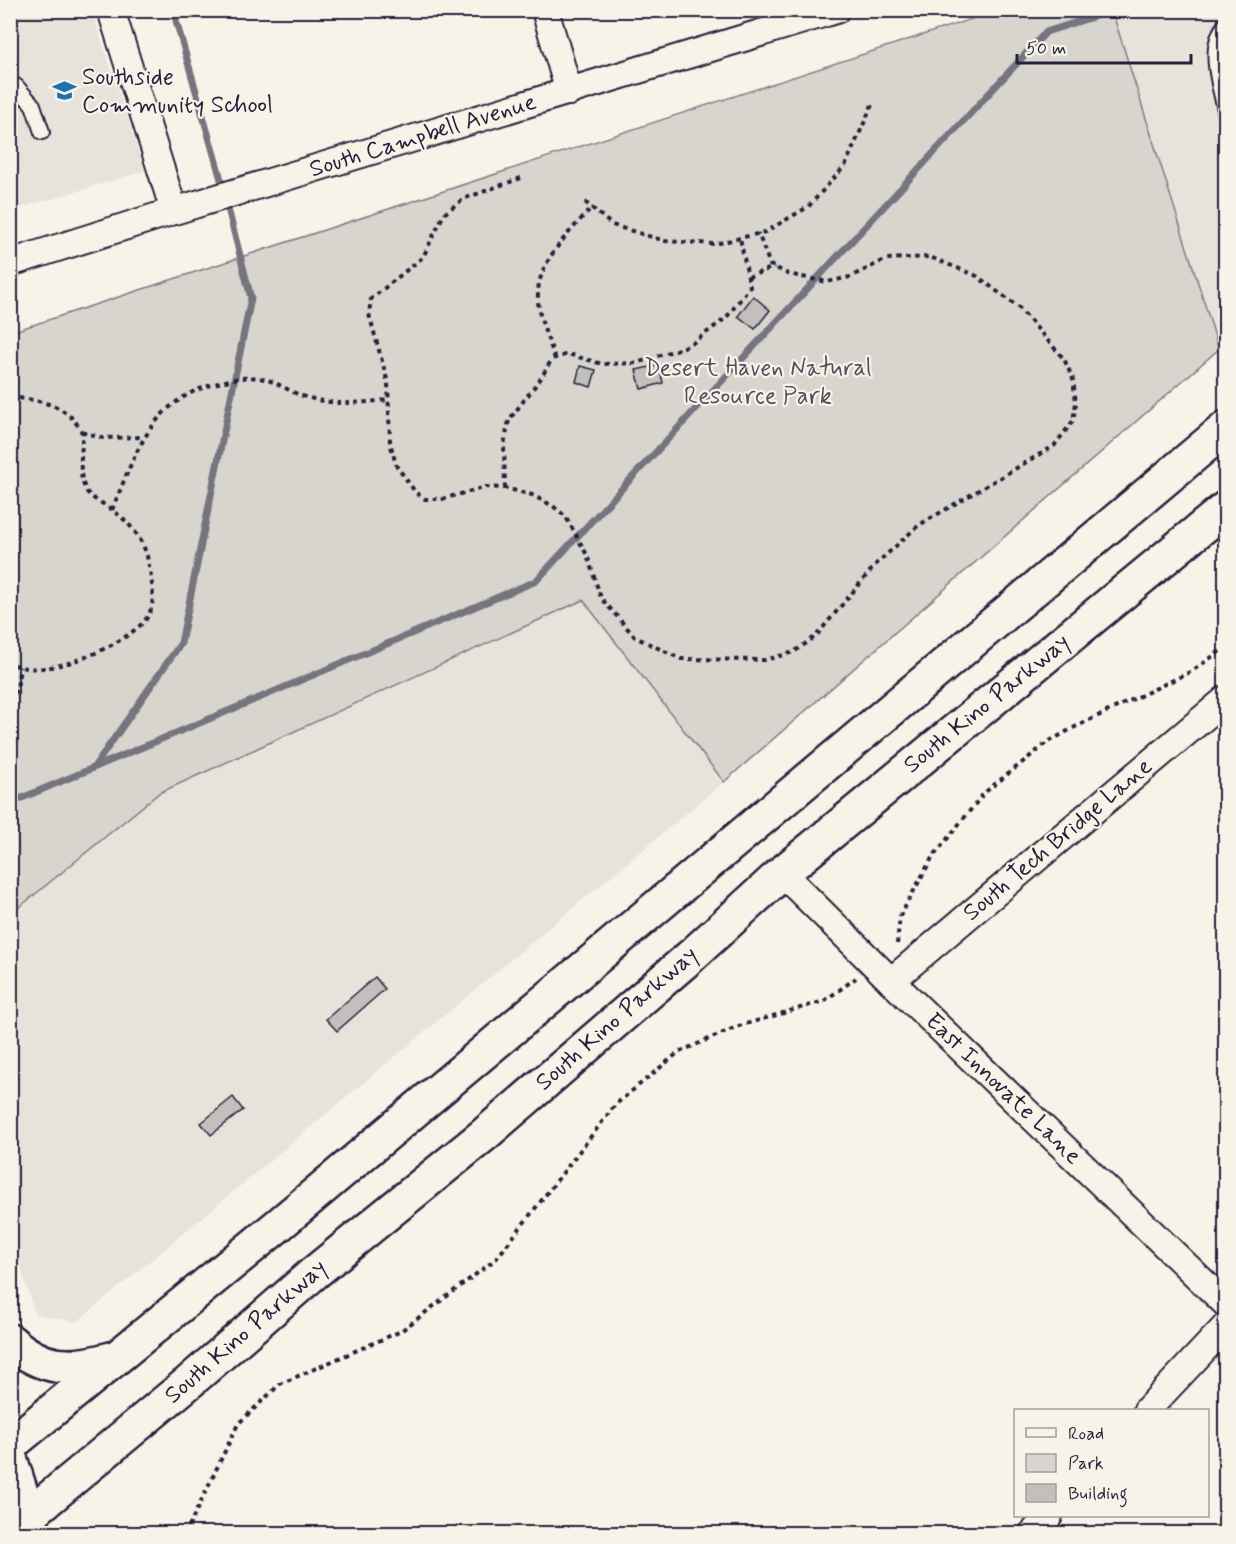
<svg xmlns="http://www.w3.org/2000/svg" width="1236" height="1544" viewBox="0 0 1236 1544" font-family="Mynerve,sans-serif">
<style>
.built{fill:#e7e3db}
.green{fill:#d8d5cf;stroke:#7d7c85;stroke-width:1.5}
.lines{fill:none;stroke-linecap:round;stroke-linejoin:round}
.stream{stroke:#76747f;stroke-width:7}
.building{fill:#c2bfbd;stroke:#22223b;stroke-width:1.5}
.service-casing{stroke:#22223b;stroke-width:18}
.minor-casing{stroke:#22223b;stroke-width:30}
.secondary-casing{stroke:#22223b;stroke-width:38}
.primary-casing{stroke:#22223b;stroke-width:38}
.path{stroke:#22223b;stroke-width:4;stroke-dasharray:4.5 4.5;stroke-linecap:butt}
.service{stroke:#f7f3e8;stroke-width:14}
.minor{stroke:#f7f3e8;stroke-width:26}
.secondary{stroke:#f7f3e8;stroke-width:33}
.primary{stroke:#f7f3e8;stroke-width:33}
.labels{text-anchor:middle;dominant-baseline:central;stroke-width:4.5;stroke-linejoin:round;paint-order:stroke}
.poi-label{font-size:24px;fill:#22223b;stroke:#f7f3e8;text-anchor:start}
.street-label{font-size:24px;fill:#22223b;stroke:#f7f3e8}
.park-label{font-size:24px;fill:#504f60;stroke:#f7f3e8}
</style>
<rect width="100%" height="100%" fill="#f7f3e8"/>
<filter id="ink" filterUnits="userSpaceOnUse"><feTurbulence type="fractalNoise" baseFrequency=".0167" numOctaves="2"/><feDisplacementMap in="SourceGraphic" scale="12" xChannelSelector="R" yChannelSelector="G"/><feConvolveMatrix kernelMatrix="1 2 1 2 8 2 1 2 1" color-interpolation-filters="sRGB"/></filter>
<g filter="url(#ink)">
<g class="built">
<polygon points="11,11 92,11 145,171 11,211"/>
<polygon points="1112,11 1225,11 1226,345 1219,349"/>
<polygon points="584,600 724,782 77,1322 35,1314 11,1235 10,914 159,793"/>
</g>
<polygon class="green" points="996,11 1112,11 1219,349 724,782 583,600 159,793 11,914 11,332"/>
<g class="lines">
<g class="stream">
<polyline points="173,10 224,190"/>
<polyline points="94,767 181,643 251,298 226,201"/>
<polyline points="10,803 536,581 1046,32 1114,10"/>
</g>
</g>
<g class="building">
<polygon points="10,11 16,29 10,31"/>
<polygon points="753,296 770,310 755,329 738,316"/>
<polygon points="659,365 663,383 641,389 636,370"/>
<polygon points="580,366 596,370 591,387 576,382"/>
<polygon points="375,977 385,989 337,1031 326,1019"/>
<polygon points="233,1097 243,1110 211,1135 201,1123"/>
</g>
<g class="lines">
<defs>
<g id="service">
<path d="M1226,24C1205,48 1221,88 1226,115"/>
<polyline points="10,86 16,86 33,105 42,132"/>
</g>
<g id="minor">
<polyline points="111,10 174,211"/>
<polyline points="545,10 569,92"/>
<polyline points="10,263 174,211 836,10"/>
<polyline points="782,873 891,981 1226,1304"/>
<polyline points="891,981 1226,699"/>
<polyline points="1147,1410 1226,1326"/>
<polyline points="1032,1534 1049,1516"/>
</g>
<polyline id="secondary" points="10,1458 34,1534"/>
<g id="primary">
<path d="M10,1341C44,1371 70,1370 111,1359"/>
<polyline points="10,1445 275,1228 1226,428"/>
<polyline points="10,1531 188,1383 314,1273 485,1134 690,957 782,873 1226,508"/>
</g>
</defs>
<use href="#service" class="service-casing"/>
<use href="#minor" class="minor-casing"/>
<use href="#secondary" class="secondary-casing"/>
<use href="#primary" class="primary-casing"/>
<g class="path">
<polyline points="521,178 463,199 444,214 423,257 371,299 369,314 388,383 390,442 396,465 416,493 425,499 442,499 486,487 505,488 532,495 553,506 566,517 587,555 601,598 635,637 681,659 765,660 794,652 816,636 877,563 919,525 1054,446 1073,421 1076,403 1073,379 1064,359 1019,308 977,276 930,257 887,259 850,277 827,282 788,274 770,265 758,233"/>
<polyline points="585,202 612,225 665,241 715,244 765,232 808,207 845,166 872,105"/>
<polyline points="748,277 774,267"/>
<path d="M555,358C548,338 537,316 538,294C538,261 571,231 592,207"/>
<path d="M10,397C34,400 61,402 76,423C79,427 82,430 82,435C83,455 76,473 87,492C91,498 100,502 105,505C128,520 145,538 149,566C152,582 157,605 146,619C126,645 40,684 10,662"/>
<polyline points="82,432 103,438 144,437"/>
<polyline points="505,488 504,445 509,420 541,378 552,359 568,354 602,364 637,363 690,345 726,318 750,287 740,238"/>
<path d="M112,510C136,452 151,400 218,383C233,379 249,375 264,379C278,382 291,393 306,397C335,406 357,403 388,400"/>
<polyline points="10,702 17,689 20,667"/>
<polyline points="897,944 900,916 932,858 984,793 1048,742 1075,727 1192,671 1226,647"/>
<polyline points="183,1534 190,1524 238,1424 280,1384 401,1331 496,1259 616,1104 679,1052 739,1026 824,1001 856,978"/>
</g>
<use href="#service" class="service"/>
<use href="#minor" class="minor"/>
<use href="#secondary" class="secondary"/>
<use href="#primary" class="primary"/>
</g>
</g>
<defs>
<symbol id="school-bare" viewBox="-9 -9 18 18"><path d="M0-5L7-2L0 1L-7-2ZM-4 1L0 2.5L4 1V4Q0 6-4 4Z" fill="#1f6fb2" stroke="#f7f3e8" stroke-width="2.5" paint-order="stroke"/></symbol>
</defs>
<g fill-rule="evenodd">
<use href="#school-bare" x="48" y="74" width="33" height="33"/>
</g>
<g class="labels">
<g class="poi-label">
<text x="82" y="77">Southside<tspan x="82" dy="28">Community School</tspan></text>
</g>
<g class="street-label">
<text transform="translate(423 136) rotate(-17)">South Campbell Avenue</text>
<text transform="translate(987 704) rotate(-39)">South Kino Parkway</text>
<text transform="translate(1058 840) rotate(-40)">South Tech Bridge Lane</text>
<text transform="translate(617 1019) rotate(-41)">South Kino Parkway</text>
<text transform="translate(1003 1089) rotate(44)">East Innovate Lane</text>
<text transform="translate(246 1332) rotate(-41)">South Kino Parkway</text>
</g>
<g class="park-label">
<text x="758" y="368">Desert Haven Natural<tspan x="758" dy="28">Resource Park</tspan></text>
</g>
</g>
<rect width="1236" height="1544" fill="none" stroke="#f7f3e8" stroke-width="36"/>
<rect x="18" y="18" width="1200" height="1508" fill="none" stroke="#22223b" stroke-width="2" filter="url(#ink)"/>
<rect x="1014" y="1409" width="195" height="108" fill="#f7f3e8" stroke="#a29fa3" stroke-width="1.5"/>
<rect x="1026" y="1428" width="30" height="9" fill="#f7f3e8" stroke="#a29fa3" stroke-width="1.5"/>
<text x="1068" y="1439" font-size="18" fill="#22223b">Road</text>
<rect x="1026" y="1454" width="30" height="18" fill="#d8d5cf" stroke="#a29fa3" stroke-width="1.5"/>
<text x="1068" y="1469" font-size="18" fill="#22223b">Park</text>
<rect x="1026" y="1484" width="30" height="18" fill="#c2bfbd" stroke="#a29fa3" stroke-width="1.5"/>
<text x="1068" y="1499" font-size="18" fill="#22223b">Building</text>
<path d="M1017 54v9h174v-9" fill="none" stroke="#22223b" stroke-width="3"/>
<text x="1026" y="54" font-size="18" fill="#22223b" stroke="#f7f3e8" stroke-width="4.5" paint-order="stroke">50 m</text>
</svg>
